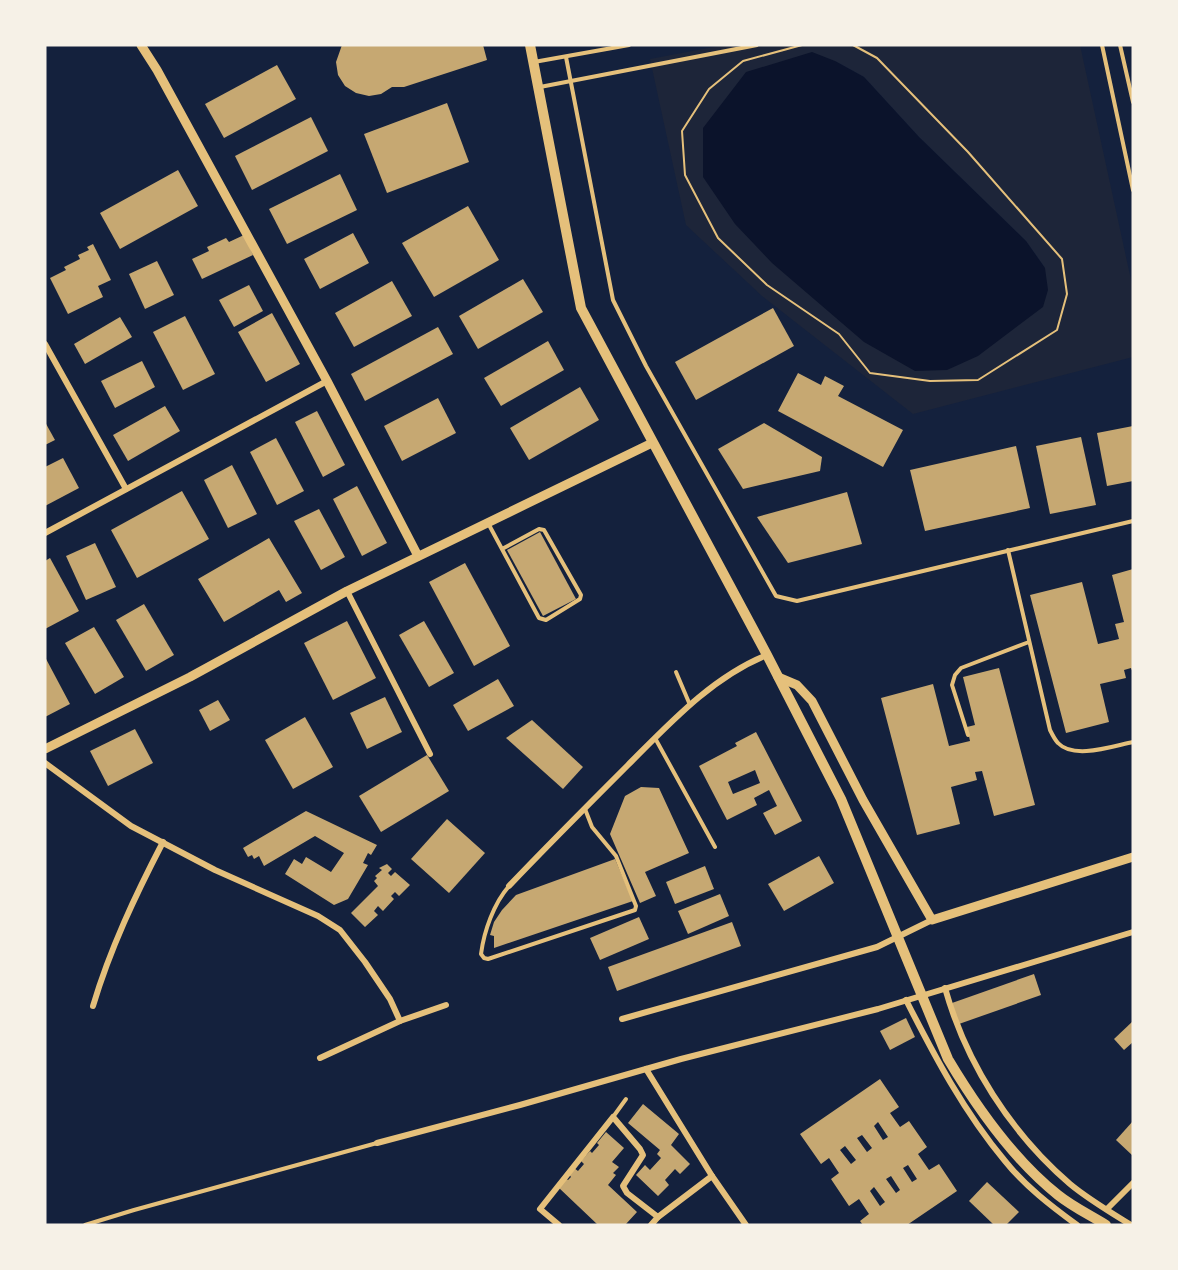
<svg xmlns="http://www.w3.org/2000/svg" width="1178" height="1270" viewBox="0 0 1178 1270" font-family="Mulish,sans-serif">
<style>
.green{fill:#1d2539;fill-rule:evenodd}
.water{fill:#0b132b}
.building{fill:#c6a872;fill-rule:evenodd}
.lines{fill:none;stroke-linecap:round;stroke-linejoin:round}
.path{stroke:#e5c07b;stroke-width:2}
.service{stroke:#e5c07b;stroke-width:4}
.minor{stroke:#e5c07b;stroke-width:6}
.tertiary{stroke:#e5c07b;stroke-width:9}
.secondary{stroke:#e5c07b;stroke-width:10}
</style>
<rect width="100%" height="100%" fill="#14213d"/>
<path class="green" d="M724,45H1080L1133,289V357L913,414L762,296L686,225L650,59ZM835,61L864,77L919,137L1026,241L1045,268Z"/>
<polygon class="water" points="812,52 835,61 864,77 919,137 1026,241 1045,268 1048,290 1043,307 978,356 947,370 915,371 864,342 772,263 735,224 703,177 703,128 746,72"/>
<g class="building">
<polygon points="342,45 483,45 487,60 404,87 392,87 381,94 369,96 356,93 345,86 338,75 336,62"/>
<polygon points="277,65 296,99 224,138 205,104"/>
<polygon points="447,103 469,162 387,193 364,134"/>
<polygon points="311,117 328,151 252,190 235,156"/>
<polygon points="178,170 198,206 120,249 100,213"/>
<polygon points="340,174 357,210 287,244 269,209"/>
<polygon points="468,206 499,260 434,297 402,243"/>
<polygon points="353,233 369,263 320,289 304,259"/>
<polygon points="244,235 253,255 202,279 192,259 209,251 207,247 226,238 229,242"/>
<polygon points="93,244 111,280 98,286 103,297 68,314 50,278 66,270 64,267 80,259 78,255 89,250 87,247"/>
<polygon points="157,261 174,295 145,309 129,274"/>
<polygon points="523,279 543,312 478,349 459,316"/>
<polygon points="392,281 412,316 354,347 335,313"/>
<polygon points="249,285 263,311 234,327 219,300"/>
<polygon points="773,308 794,346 696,400 675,362"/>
<polygon points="272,313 300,364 266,382 238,332"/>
<polygon points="185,316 215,374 183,390 153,332"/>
<polygon points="120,317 132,337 85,364 74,344"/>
<polygon points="438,327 453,354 365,401 351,374"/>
<polygon points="548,341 564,370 501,406 484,378"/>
<polygon points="142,361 155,387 115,408 101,381"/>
<polygon points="798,373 821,385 825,376 844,386 838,396 903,430 883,467 778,411"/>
<polygon points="580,387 599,420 529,460 510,428"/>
<polygon points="438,398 456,433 402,461 384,426"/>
<polygon points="165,406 180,431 128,461 113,435"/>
<polygon points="317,411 345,465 323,477 295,422"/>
<polygon points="45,422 55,440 45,445"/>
<polygon points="764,423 822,457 820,471 743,489 718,449"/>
<polygon points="1133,426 1133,481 1107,486 1097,433"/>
<polygon points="1081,437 1096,505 1050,514 1036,446"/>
<polygon points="276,438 304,491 277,505 250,452"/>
<polygon points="1016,446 1030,508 925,531 910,470"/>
<polygon points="63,458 79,488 45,506 45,467"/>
<polygon points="232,465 257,514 228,528 204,480"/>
<polygon points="357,486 387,543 362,556 333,499"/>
<polygon points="182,491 209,539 137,578 111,530"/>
<polygon points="847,492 862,544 788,563 757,517"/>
<polygon points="319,509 345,557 321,570 294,521"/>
<polygon points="540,532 576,599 543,616 507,550"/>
<polygon points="269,538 302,593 286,602 279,590 224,622 198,579"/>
<polygon points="95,543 116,587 86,600 66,556"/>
<polygon points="50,558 79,611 45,629 45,561"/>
<polygon points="465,563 510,646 474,666 429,582"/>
<polygon points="1133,569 1133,673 1131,668 1124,670 1126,678 1100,684 1109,722 1066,733 1030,595 1082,582 1098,644 1119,639 1115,624 1124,622 1112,575"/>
<polygon points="144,604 174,655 146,671 116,620"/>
<polygon points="347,621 376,678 333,700 304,643"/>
<polygon points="424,621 454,673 429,687 399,635"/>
<polygon points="94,627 124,677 95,694 65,643"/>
<polygon points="45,657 70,704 45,717"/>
<polygon points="999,668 1035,805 994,816 982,771 975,772 977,780 951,787 960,824 917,835 881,698 933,684 949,746 970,741 967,727 975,725 963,677"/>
<polygon points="498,679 514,706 468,731 453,705"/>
<polygon points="385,697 402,732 367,749 350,713"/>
<polygon points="218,700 230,720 210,731 199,710"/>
<polygon points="305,717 333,767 293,789 265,740"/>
<polygon points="532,720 583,767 563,789 506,738"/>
<polygon points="135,729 153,763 108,786 90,751"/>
<path d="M756,732L802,821L775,835L763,813L777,806L769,790L754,798L757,805L727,820L699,766L737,746L735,743ZM755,770L760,783L733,794L728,782Z"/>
<polygon points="427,755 449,791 381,832 359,796"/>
<polygon points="641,787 659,788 689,853 645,872 656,896 640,903 610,834 625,796"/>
<polygon points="306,811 377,845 371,855 368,853 363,863 368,865 348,899 334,905 285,874 294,859 302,864 306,857 331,872 344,853 315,836 264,866 259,856 254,859 252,855 248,857 243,848"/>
<polygon points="447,819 485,853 449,893 411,859"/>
<polygon points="819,856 834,883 784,911 768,884"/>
<polygon points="615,859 633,901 494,948 494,936 490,935 494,922 502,910 516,895"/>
<polygon points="387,864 392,869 388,873 391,876 395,872 410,885 399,896 395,892 391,896 394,899 383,911 378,906 374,911 378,915 365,927 351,913 378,886 374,881 377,878 375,876 382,870 379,868"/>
<polygon points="705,866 714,889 675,904 666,882"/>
<polygon points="720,894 729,916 688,934 678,911"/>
<polygon points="639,917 649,939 600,960 590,938"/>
<polygon points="732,922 741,946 617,991 608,967"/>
<polygon points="1034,974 1041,995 959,1024 952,1003"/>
<polygon points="906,1018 915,1037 890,1050 880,1031"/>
<polygon points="1133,1021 1133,1042 1124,1050 1114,1039"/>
<path d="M880,1079L899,1107L890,1113L900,1127L909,1121L927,1147L918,1154L929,1170L939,1164L957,1191L907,1225H863L860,1221L869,1214L859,1199L849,1206L831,1179L839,1173L829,1158L821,1164L800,1134ZM878,1122L888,1137L883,1140L874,1126ZM862,1135L872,1148L867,1152L857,1138ZM845,1146L856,1160L851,1164L840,1150ZM908,1165L917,1179L912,1182L903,1168ZM891,1176L900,1190L896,1193L886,1179ZM874,1187L885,1202L880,1206L870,1191Z"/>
<polygon points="643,1104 679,1134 671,1145 690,1164 680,1174 675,1169 665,1180 669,1185 658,1196 636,1175 645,1165 650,1170 661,1158 657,1154 660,1150 628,1123"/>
<polygon points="1133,1121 1133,1156 1116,1140"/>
<polygon points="606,1132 624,1148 612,1162 619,1167 613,1173 616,1175 608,1185 637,1212 626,1224 627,1225 598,1225 558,1187 565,1178 568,1180 571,1177 569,1174 574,1168 578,1171 584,1164 581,1161 590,1151 592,1153 599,1145 597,1143"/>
<polygon points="987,1182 1019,1212 1006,1225 994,1225 969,1201"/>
</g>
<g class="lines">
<polyline class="path" points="802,45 743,61 709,89 682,131 685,175 718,238 767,285 839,334 870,373 930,381 978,380 1057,330 1067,294 1062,259 968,152 877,58 853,45"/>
<g class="service">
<polyline points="1102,45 1133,190"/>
<polyline points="1120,45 1133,102"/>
<polyline points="566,57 613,300 646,366 776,596 797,601 1133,521"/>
<polyline points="534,62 629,45"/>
<polyline points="540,87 757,45"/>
<polyline points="488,523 539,618 546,620 580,599 581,595 544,530 539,529 502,549"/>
<path d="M1008,550L1050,730C1052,734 1055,740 1058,743C1074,760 1113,746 1133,742"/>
<polyline points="676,672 690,705"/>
<polyline points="968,735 952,685 955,675 961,668 1029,642"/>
<polyline points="655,738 715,847"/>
<path d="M509,886C494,903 484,931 481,954L484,958L488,959L635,910L636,906L616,856L592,827L585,809"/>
<polyline points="613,1117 626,1099"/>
<polyline points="85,1225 134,1210 377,1143"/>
</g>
<g class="minor">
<polyline points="45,344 126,489"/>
<polyline points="45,533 327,381"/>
<polyline points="347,591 430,754"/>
<polyline points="45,763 131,826 215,870 318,916 340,930 365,962 390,999 400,1021"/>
<path d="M509,886C548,845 588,805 628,765C669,724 712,677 767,655"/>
<path d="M945,988C966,1063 1010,1132 1070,1184C1088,1199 1110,1212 1131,1225"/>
<path d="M906,1000C935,1057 964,1112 1005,1161C1025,1186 1051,1206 1077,1225"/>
<path d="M93,1006C110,949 135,896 163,842"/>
<polyline points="622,1019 877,947 932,920"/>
<polyline points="320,1058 400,1021 446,1005"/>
<polyline points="646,1069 712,1176"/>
<polyline points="377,1143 520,1105 681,1059 878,1009 1133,932"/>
<polyline points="1107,1209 1133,1183"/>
<polyline points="559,1225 540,1209 613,1117 640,1149 643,1155 623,1186 627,1193 658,1217"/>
<polyline points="651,1225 658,1217 712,1176 746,1225"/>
</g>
<g class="tertiary">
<polyline points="141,45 157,70 327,381 418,556"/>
<polyline points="778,677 797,685 812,701 863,800 932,920 1133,857"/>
<polyline points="45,749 190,677 347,591 652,443"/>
</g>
<path class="secondary" d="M530,45L581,308L767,655L841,799L948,1059C976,1106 1015,1161 1058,1195C1073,1207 1090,1215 1106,1225"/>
</g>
<rect width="1178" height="1270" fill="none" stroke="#f6f1e7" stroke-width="93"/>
</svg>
